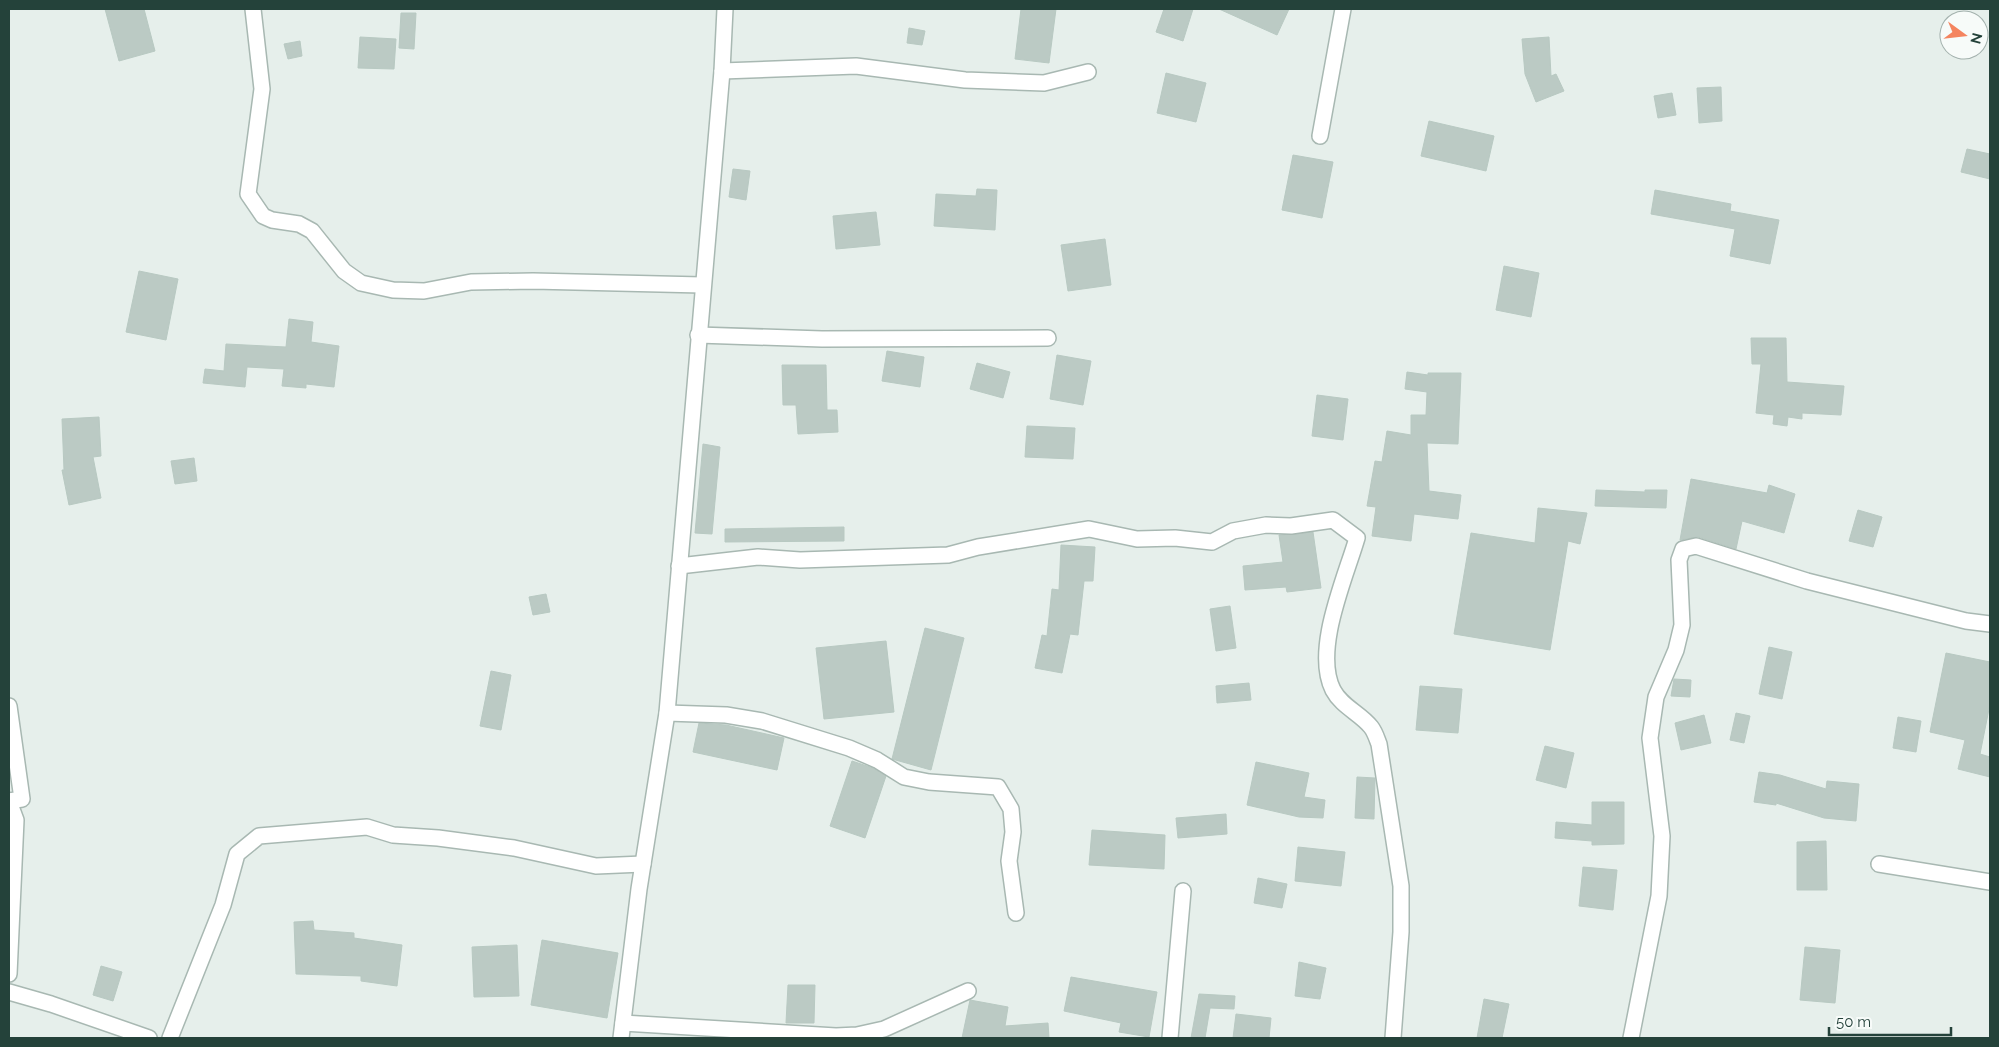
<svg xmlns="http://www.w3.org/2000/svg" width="1999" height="1047" viewBox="0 0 1999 1047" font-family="Raleway,sans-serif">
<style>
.building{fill:#bbcac4;stroke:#b8c9c2}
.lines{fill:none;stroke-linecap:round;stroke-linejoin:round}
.street-casing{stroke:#a8b8b2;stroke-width:18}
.street{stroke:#fff;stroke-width:15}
</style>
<rect width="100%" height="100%" fill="#e6efeb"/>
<g class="building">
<polygon points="105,9 144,9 155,51 119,61"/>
<polygon points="1021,9 1056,9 1049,63 1015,59"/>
<polygon points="1164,9 1193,9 1183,41 1156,32"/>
<polygon points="1219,9 1289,9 1277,35"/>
<polygon points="401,13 416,13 414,49 399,48"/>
<polygon points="909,28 925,31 922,45 907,43"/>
<polygon points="360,37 396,39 394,69 358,68"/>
<polygon points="1549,37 1551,76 1556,74 1564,91 1536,102 1525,74 1522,39"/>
<polygon points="300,41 302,56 288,59 284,44"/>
<polygon points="1166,73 1206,83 1196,122 1157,113"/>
<polygon points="1721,87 1722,121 1699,123 1697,88"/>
<polygon points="1672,93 1676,115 1658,118 1654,96"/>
<polygon points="1429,121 1494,136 1486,171 1421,156"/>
<polygon points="1967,149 1990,154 1990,179 1961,172"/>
<polygon points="1293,155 1333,162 1322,218 1282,210"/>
<polygon points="733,169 750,171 746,200 729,197"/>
<polygon points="977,189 997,190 995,230 934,226 936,194 976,196"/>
<polygon points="1655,190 1731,204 1730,211 1779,220 1770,264 1730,256 1735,229 1651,214"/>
<polygon points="876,212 880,245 836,249 833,216"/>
<polygon points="1105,239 1111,285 1068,291 1061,245"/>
<polygon points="1504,266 1539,273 1531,317 1496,310"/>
<polygon points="139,271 178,279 166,340 126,332"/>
<polygon points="289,319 313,322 311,342 339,346 334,387 306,384 306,388 282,386 284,369 247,367 245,387 203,383 205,369 224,371 226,344 286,347"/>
<polygon points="1751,338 1786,338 1787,382 1844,386 1841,415 1802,413 1802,419 1788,417 1787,426 1773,424 1774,415 1756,413 1761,364 1752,364"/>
<polygon points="887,351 924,357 920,387 882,381"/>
<polygon points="1057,355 1091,361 1083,405 1050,399"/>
<polygon points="977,363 1010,372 1003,398 970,389"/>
<polygon points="782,365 826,365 827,410 837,410 838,432 798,434 796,405 783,405"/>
<polygon points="1407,372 1428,375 1428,373 1461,373 1458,444 1427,443 1429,491 1461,495 1458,519 1414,514 1411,541 1372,536 1376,507 1367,506 1375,461 1382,462 1387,431 1411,435 1411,415 1426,415 1427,392 1405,389"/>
<polygon points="1317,395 1348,399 1343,440 1312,436"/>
<polygon points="99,417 101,456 93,457 101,498 69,505 62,470 64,470 62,419"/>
<polygon points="1027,426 1075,428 1073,459 1025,457"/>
<polygon points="703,444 720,447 712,534 695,533"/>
<polygon points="194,458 197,481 175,484 171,461"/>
<polygon points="1691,479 1767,493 1769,485 1795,494 1784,533 1742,521 1736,549 1698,537 1680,540"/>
<polygon points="1596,490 1645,492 1645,490 1667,490 1666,508 1595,506"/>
<polygon points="1538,508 1587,513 1580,544 1568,541 1550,650 1454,634 1471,533 1535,543"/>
<polygon points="1858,510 1882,517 1873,547 1849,541"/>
<polygon points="844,527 844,541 725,542 725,529"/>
<polygon points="1313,532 1321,588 1287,592 1286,587 1245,590 1243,566 1283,562 1279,535"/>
<polygon points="1061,545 1095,547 1093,581 1084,581 1078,635 1070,634 1062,673 1035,668 1042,635 1047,636 1052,589 1059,590"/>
<polygon points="546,594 550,612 533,615 529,597"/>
<polygon points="1230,606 1236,648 1216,651 1210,609"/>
<polygon points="925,628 964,638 931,770 892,759"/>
<polygon points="886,641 894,712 824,719 816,648"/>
<polygon points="1769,647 1792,652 1782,699 1759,694"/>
<polygon points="1946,653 1990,662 1990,704 1980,754 1990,757 1990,777 1958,769 1965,740 1930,732"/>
<polygon points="491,671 511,675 501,730 480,726"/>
<polygon points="1674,679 1691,680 1690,697 1671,696"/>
<polygon points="1249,683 1251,700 1217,703 1216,686"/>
<polygon points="1420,686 1462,689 1458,733 1416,730"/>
<polygon points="1736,713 1750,716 1744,743 1730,740"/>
<polygon points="1704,715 1711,743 1681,750 1675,723"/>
<polygon points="1898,717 1921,721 1916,752 1893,748"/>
<polygon points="699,723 726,725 784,738 777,770 693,752"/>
<polygon points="1545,746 1574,753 1566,788 1536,780"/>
<polygon points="852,761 873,768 886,776 865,838 830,826"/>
<polygon points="1256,762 1309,773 1304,797 1325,800 1323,818 1299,817 1247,805"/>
<polygon points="1759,772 1780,775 1826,789 1827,781 1859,784 1856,821 1824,818 1776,803 1776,805 1754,802"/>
<polygon points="1357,777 1375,778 1374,819 1355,818"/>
<polygon points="1592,802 1624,802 1624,844 1592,845 1592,841 1555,838 1556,822 1592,825"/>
<polygon points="1226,814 1227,834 1178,838 1176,818"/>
<polygon points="1092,830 1165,835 1164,869 1089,865"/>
<polygon points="1826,841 1827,890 1797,890 1797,842"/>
<polygon points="1298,847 1345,852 1341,886 1295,881"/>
<polygon points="1583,867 1617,870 1613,910 1579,906"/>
<polygon points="1258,878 1287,884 1282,908 1254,903"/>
<polygon points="313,921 314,930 354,933 354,938 402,945 397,986 361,981 361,976 296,974 294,922"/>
<polygon points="542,940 618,953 607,1018 531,1005"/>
<polygon points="517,945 519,996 474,997 472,947"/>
<polygon points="1805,947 1840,950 1835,1003 1800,1000"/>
<polygon points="1299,962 1326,968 1320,999 1295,996"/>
<polygon points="101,966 122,972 113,1001 93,995"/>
<polygon points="1071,977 1157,992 1149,1037 1119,1032 1121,1023 1064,1011"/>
<polygon points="788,985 815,985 814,1023 786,1023"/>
<polygon points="1199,994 1235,996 1234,1009 1210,1008 1205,1038 1191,1038"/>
<polygon points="1484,999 1509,1004 1502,1038 1477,1038"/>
<polygon points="970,1000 1008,1007 1005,1026 1048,1023 1049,1038 962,1038"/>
<polygon points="1236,1014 1271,1018 1269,1038 1233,1038"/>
</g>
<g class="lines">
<defs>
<g id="street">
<polyline points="253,9 262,89 248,194 263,216 272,220 299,224 312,231 344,271 361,283 393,290 424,291 471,282 533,281 702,285"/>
<polyline points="722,71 856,66 965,80 1044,83 1088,72"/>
<polyline points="1320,136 1343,9"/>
<polyline points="698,335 822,339 1048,338"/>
<path d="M679,566L758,557L800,560L948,555L978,547L1089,529L1137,539L1175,538L1212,542L1233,531L1266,525L1291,526L1333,520L1357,538C1345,579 1313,650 1333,690C1342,707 1360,713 1371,727C1375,732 1377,739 1379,744L1401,886V932L1393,1038"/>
<polyline points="9,706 22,799 9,801"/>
<polyline points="667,713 726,715 762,721 849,748 877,760 904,777 929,782 998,787 1011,809 1013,832 1009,861 1016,913"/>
<polyline points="1879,864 1990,882"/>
<polyline points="9,974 16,820 9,801"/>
<polyline points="9,992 51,1004 149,1038"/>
<polyline points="623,1023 836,1036 857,1035 884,1029 968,991"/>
<polyline points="170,1038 223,905 237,854 259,836 367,827 393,835 438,838 514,848 596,866 643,864"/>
<polyline points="621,1038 639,889 667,713 722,71 725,9"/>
<polyline points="1170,1038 1183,891"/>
<polyline points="1631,1038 1659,896 1662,836 1650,738 1656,697 1676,650 1682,625 1679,560 1683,549 1696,546 1807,581 1966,621 1990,624"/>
</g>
</defs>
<use href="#street" class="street-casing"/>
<use href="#street" class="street"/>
</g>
<rect width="1999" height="1047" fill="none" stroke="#24423a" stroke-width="20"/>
<g transform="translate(1964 35) rotate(105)"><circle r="24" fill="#f7fbf9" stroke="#a3b1ad"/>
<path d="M0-4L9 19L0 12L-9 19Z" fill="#f4845f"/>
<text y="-8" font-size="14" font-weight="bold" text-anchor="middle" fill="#24423a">N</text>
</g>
<path d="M1829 1027v8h122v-8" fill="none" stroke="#24423a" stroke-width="2.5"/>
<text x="1836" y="1027" font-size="15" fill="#24423a" stroke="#f7fbf9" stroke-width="4" paint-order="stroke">50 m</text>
</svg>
